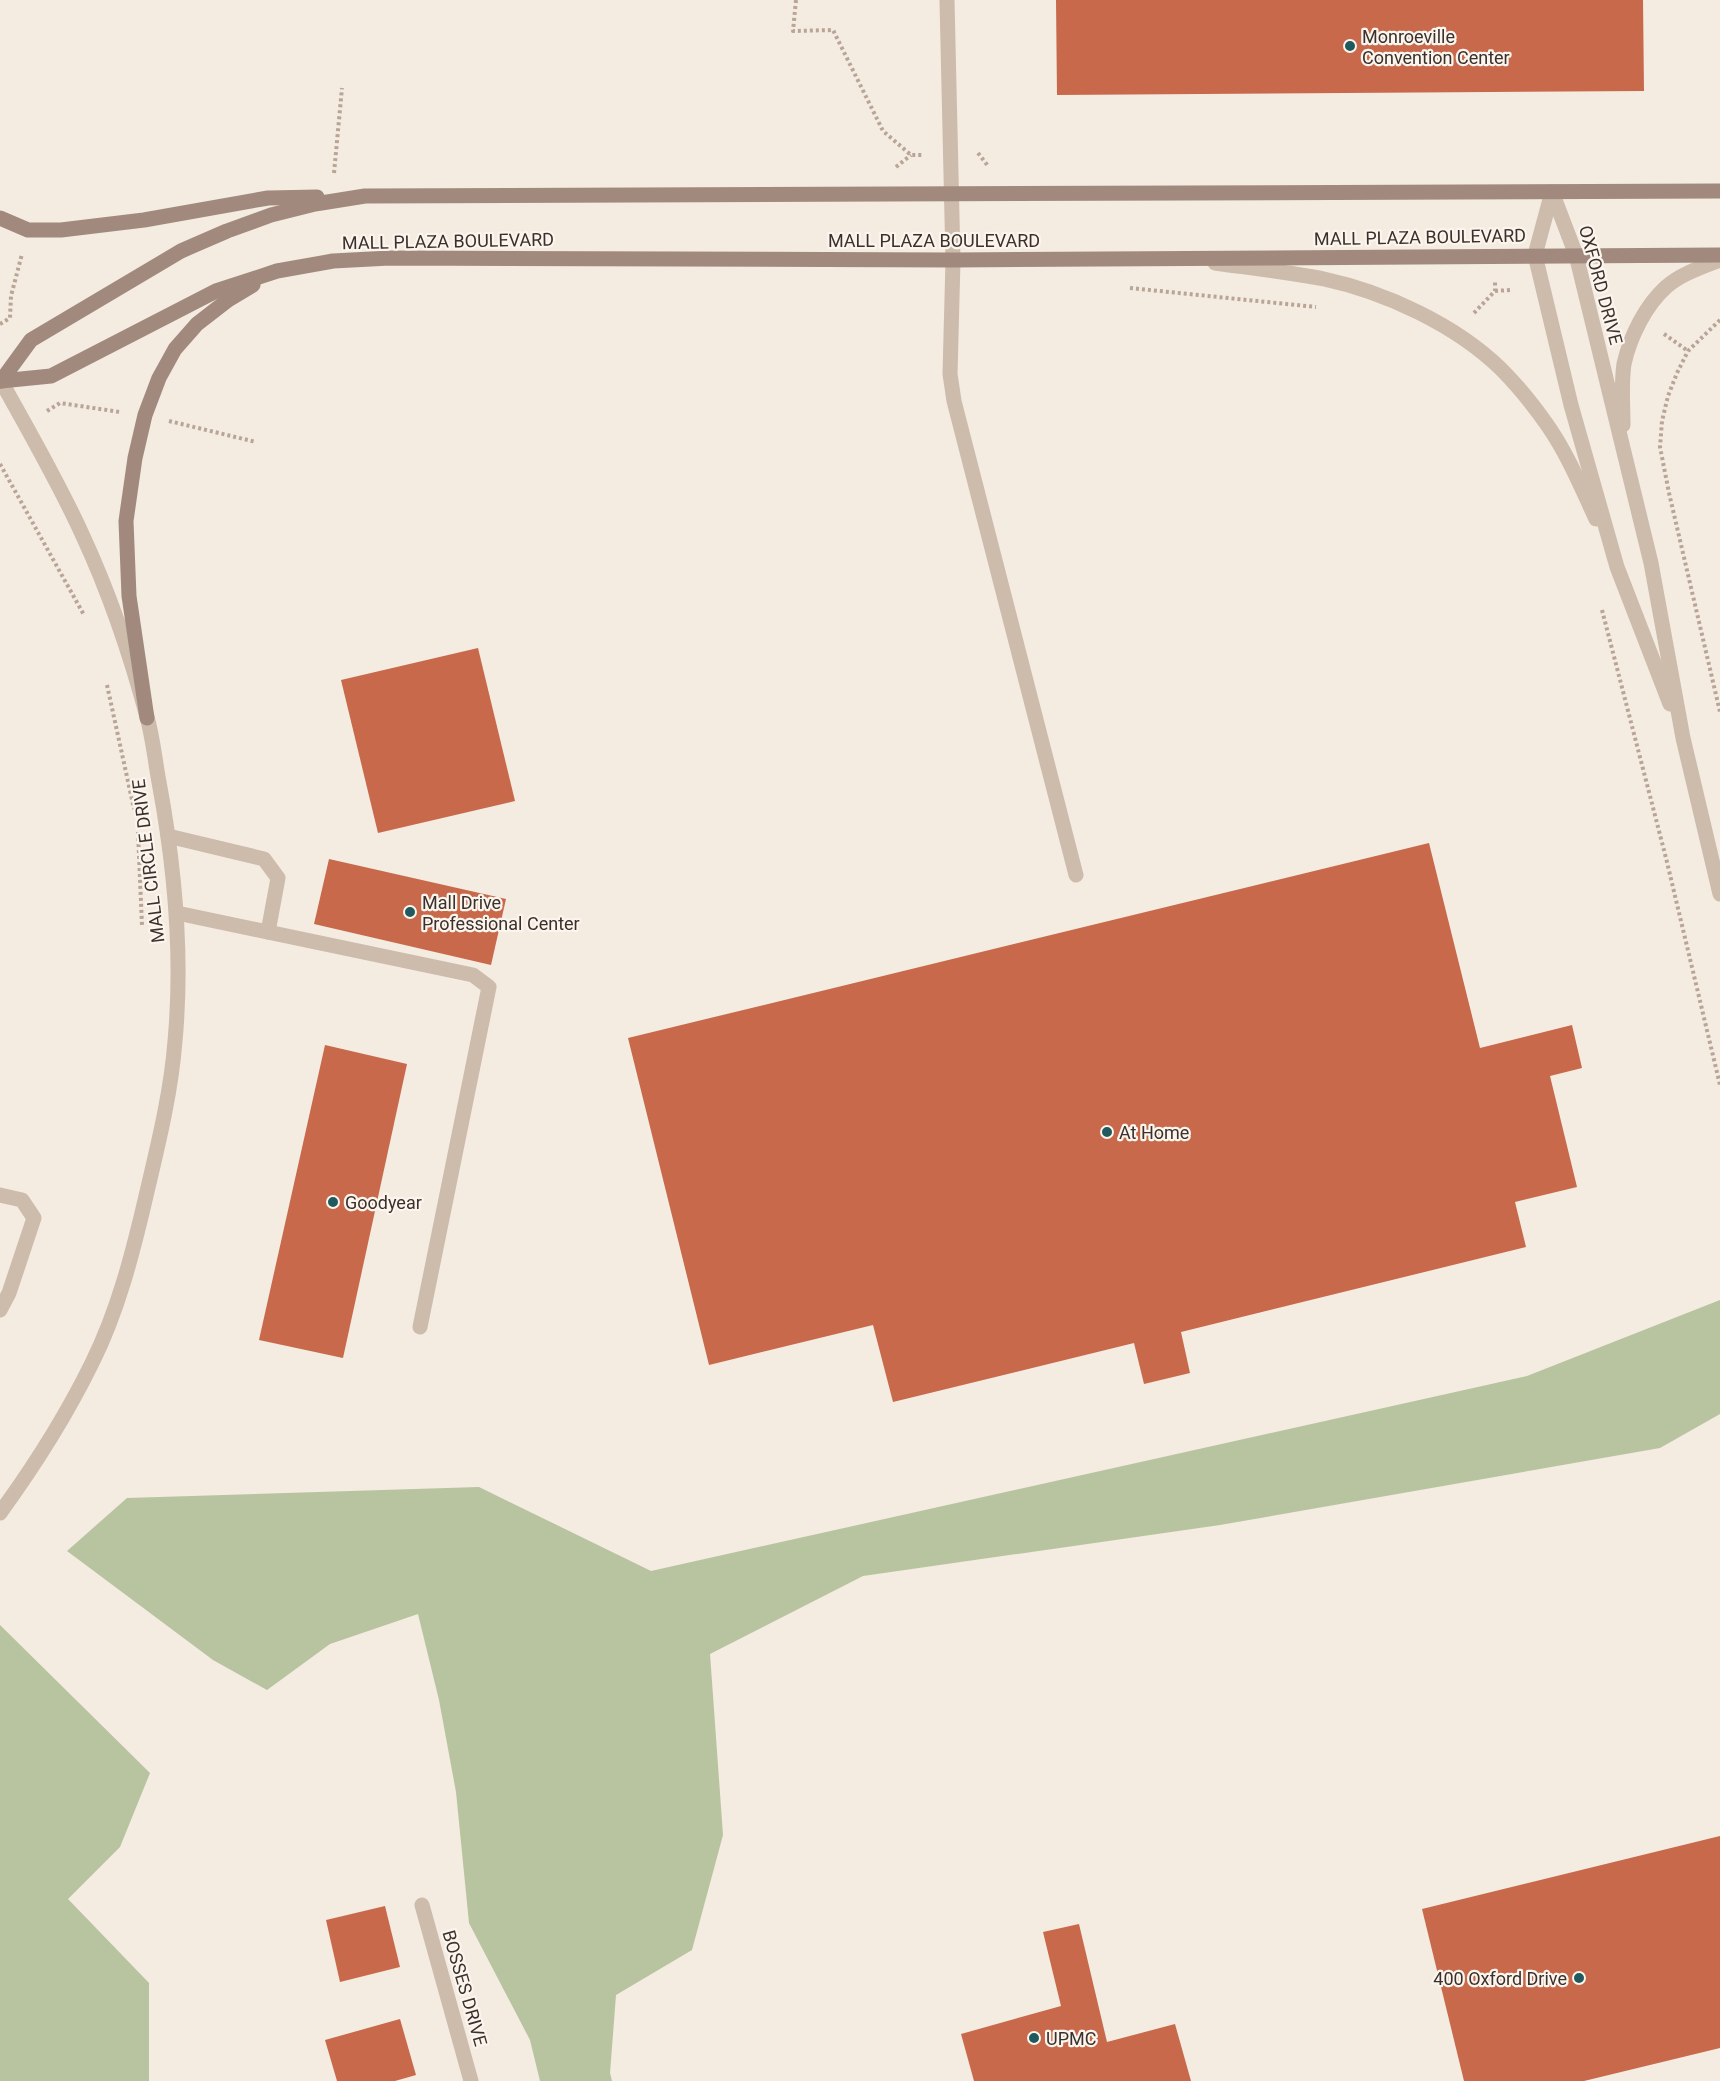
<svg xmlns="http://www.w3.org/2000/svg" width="1720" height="2081" viewBox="0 0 1720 2081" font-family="Roboto,sans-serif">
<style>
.green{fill:#b8c4a0}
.building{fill:#c8694b}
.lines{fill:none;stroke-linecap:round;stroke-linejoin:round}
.path{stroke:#b9a596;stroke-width:4;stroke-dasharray:3 3;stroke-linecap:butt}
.service{stroke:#cdbbac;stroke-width:15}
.minor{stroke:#cdbbac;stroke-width:15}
.tertiary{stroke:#cdbbac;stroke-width:15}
.secondary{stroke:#a18a7d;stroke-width:15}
.poi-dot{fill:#1f5a5e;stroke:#fbf5ee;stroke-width:2}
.labels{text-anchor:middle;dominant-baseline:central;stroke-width:4.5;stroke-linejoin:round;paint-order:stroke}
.poi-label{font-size:18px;fill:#3b302b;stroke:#fbf5ee;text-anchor:start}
.street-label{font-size:18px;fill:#3b302b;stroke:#fbf5ee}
</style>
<rect width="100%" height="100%" fill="#f4ebe1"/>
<g class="green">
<polygon points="1720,1300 1720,1414 1660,1448 1220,1525 863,1576 710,1654 723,1835 692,1950 616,1995 610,2073 612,2081 540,2081 530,2040 469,1923 456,1792 439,1700 418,1614 330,1644 267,1690 213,1660 67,1551 127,1498 479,1487 651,1571 1527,1376"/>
<polygon points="0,1625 150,1773 120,1847 68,1899 149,1983 149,2081 0,2081"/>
</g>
<g class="building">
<polygon points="1056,0 1643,0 1644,91 1057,95"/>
<polygon points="478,648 515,801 378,833 341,680"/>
<polygon points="1429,843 1480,1048 1572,1025 1582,1068 1550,1076 1577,1187 1515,1202 1526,1247 1181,1332 1190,1373 1144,1384 1134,1343 893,1402 873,1325 709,1365 628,1038"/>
<polygon points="329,859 506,899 491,965 314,924"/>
<polygon points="325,1045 407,1064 343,1358 259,1340"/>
<polygon points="1720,1836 1720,2048 1584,2081 1464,2081 1422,1909"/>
<polygon points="385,1906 400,1967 340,1982 326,1920"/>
<polygon points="1079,1924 1107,2042 1175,2024 1191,2081 974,2081 961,2034 1061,2006 1043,1932"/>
<polygon points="400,2019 416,2075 395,2081 337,2081 325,2040"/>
</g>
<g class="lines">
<g class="path">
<polyline points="796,0 793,31 833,30 883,131 911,155 924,155"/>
<polyline points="978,153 988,166"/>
<polyline points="896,167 911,155"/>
<polyline points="334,173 342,88"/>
<polyline points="1130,288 1316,307"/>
<polyline points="1495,291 1510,290"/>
<polyline points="1474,313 1495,291 1495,281"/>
<polyline points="1720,320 1688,351 1677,373 1668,396 1662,421 1660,447 1669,493 1720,712"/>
<polyline points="0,324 10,318 11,296 22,254"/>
<polyline points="1664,334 1688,351"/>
<polyline points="47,411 60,403 120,412"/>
<polyline points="169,421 256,442"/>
<polyline points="0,464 84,615"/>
<polyline points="1602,610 1666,858 1720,1085"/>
<polyline points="107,685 134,809"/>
<polyline points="138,832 142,925"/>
</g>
<g class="service">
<polyline points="947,0 953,260 950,374 954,401 1076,875"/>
<polyline points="168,836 264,859 278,878 268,932"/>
<polyline points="177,913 473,975 489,987 420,1327"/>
<polyline points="0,1195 22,1200 34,1218 9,1293 0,1310"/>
</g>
<polyline class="minor" points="422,1905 471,2081"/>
<g class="tertiary">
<polyline points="1552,192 1576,255 1651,563 1683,738 1720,894"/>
<polyline points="1552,192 1535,255 1571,405 1617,567 1670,704"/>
<path d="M1215,263C1251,268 1288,272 1324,279C1385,292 1456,325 1501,369C1518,386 1534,406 1548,426C1568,455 1581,487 1596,519"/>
<path d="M0,379C28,430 58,481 82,534C108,590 131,657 147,717C153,738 155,761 159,782C175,868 183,955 175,1041C171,1093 158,1145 146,1196C133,1252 118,1311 92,1363C66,1416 35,1465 0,1513"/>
<path d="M1623,425C1623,406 1621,383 1624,364C1630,337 1645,306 1666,287C1681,274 1702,267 1720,260"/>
</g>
<g class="secondary">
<polyline points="0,218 28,230 61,230 144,220 268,198 317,197"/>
<polyline points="1,381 31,340 181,251 227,231 271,215 315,204 365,196 1720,191"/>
<polyline points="1,381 51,376 216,291 277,271 333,261 390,258 953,260 1720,255"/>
<polyline points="147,718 129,596 126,521 135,458 145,415 159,378 175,349 197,324 228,300 253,285"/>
</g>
</g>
<g class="poi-dot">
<circle cx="1350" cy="46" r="6"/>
<circle cx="410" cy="912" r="6"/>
<circle cx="1107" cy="1132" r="6"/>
<circle cx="333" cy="1202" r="6"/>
<circle cx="1579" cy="1978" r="6"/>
<circle cx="1034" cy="2038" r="6"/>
</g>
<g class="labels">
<g class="poi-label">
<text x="1362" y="36">Monroeville<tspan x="1362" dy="21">Convention Center</tspan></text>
<text x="422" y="902">Mall Drive<tspan x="422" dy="21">Professional Center</tspan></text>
<text x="1119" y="1132">At Home</text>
<text x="345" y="1202">Goodyear</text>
<text x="1567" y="1978" text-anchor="end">400 Oxford Drive</text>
<text x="1046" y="2038">UPMC</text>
</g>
<g class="street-label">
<text transform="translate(1420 237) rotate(-1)">MALL PLAZA BOULEVARD</text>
<text x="934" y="240">MALL PLAZA BOULEVARD</text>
<text transform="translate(448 241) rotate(-1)">MALL PLAZA BOULEVARD</text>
<text transform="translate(1601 285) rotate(75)">OXFORD DRIVE</text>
<text transform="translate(148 861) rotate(-97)">MALL CIRCLE DRIVE</text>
<text transform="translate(465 1988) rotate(74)">BOSSES DRIVE</text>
</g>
</g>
</svg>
